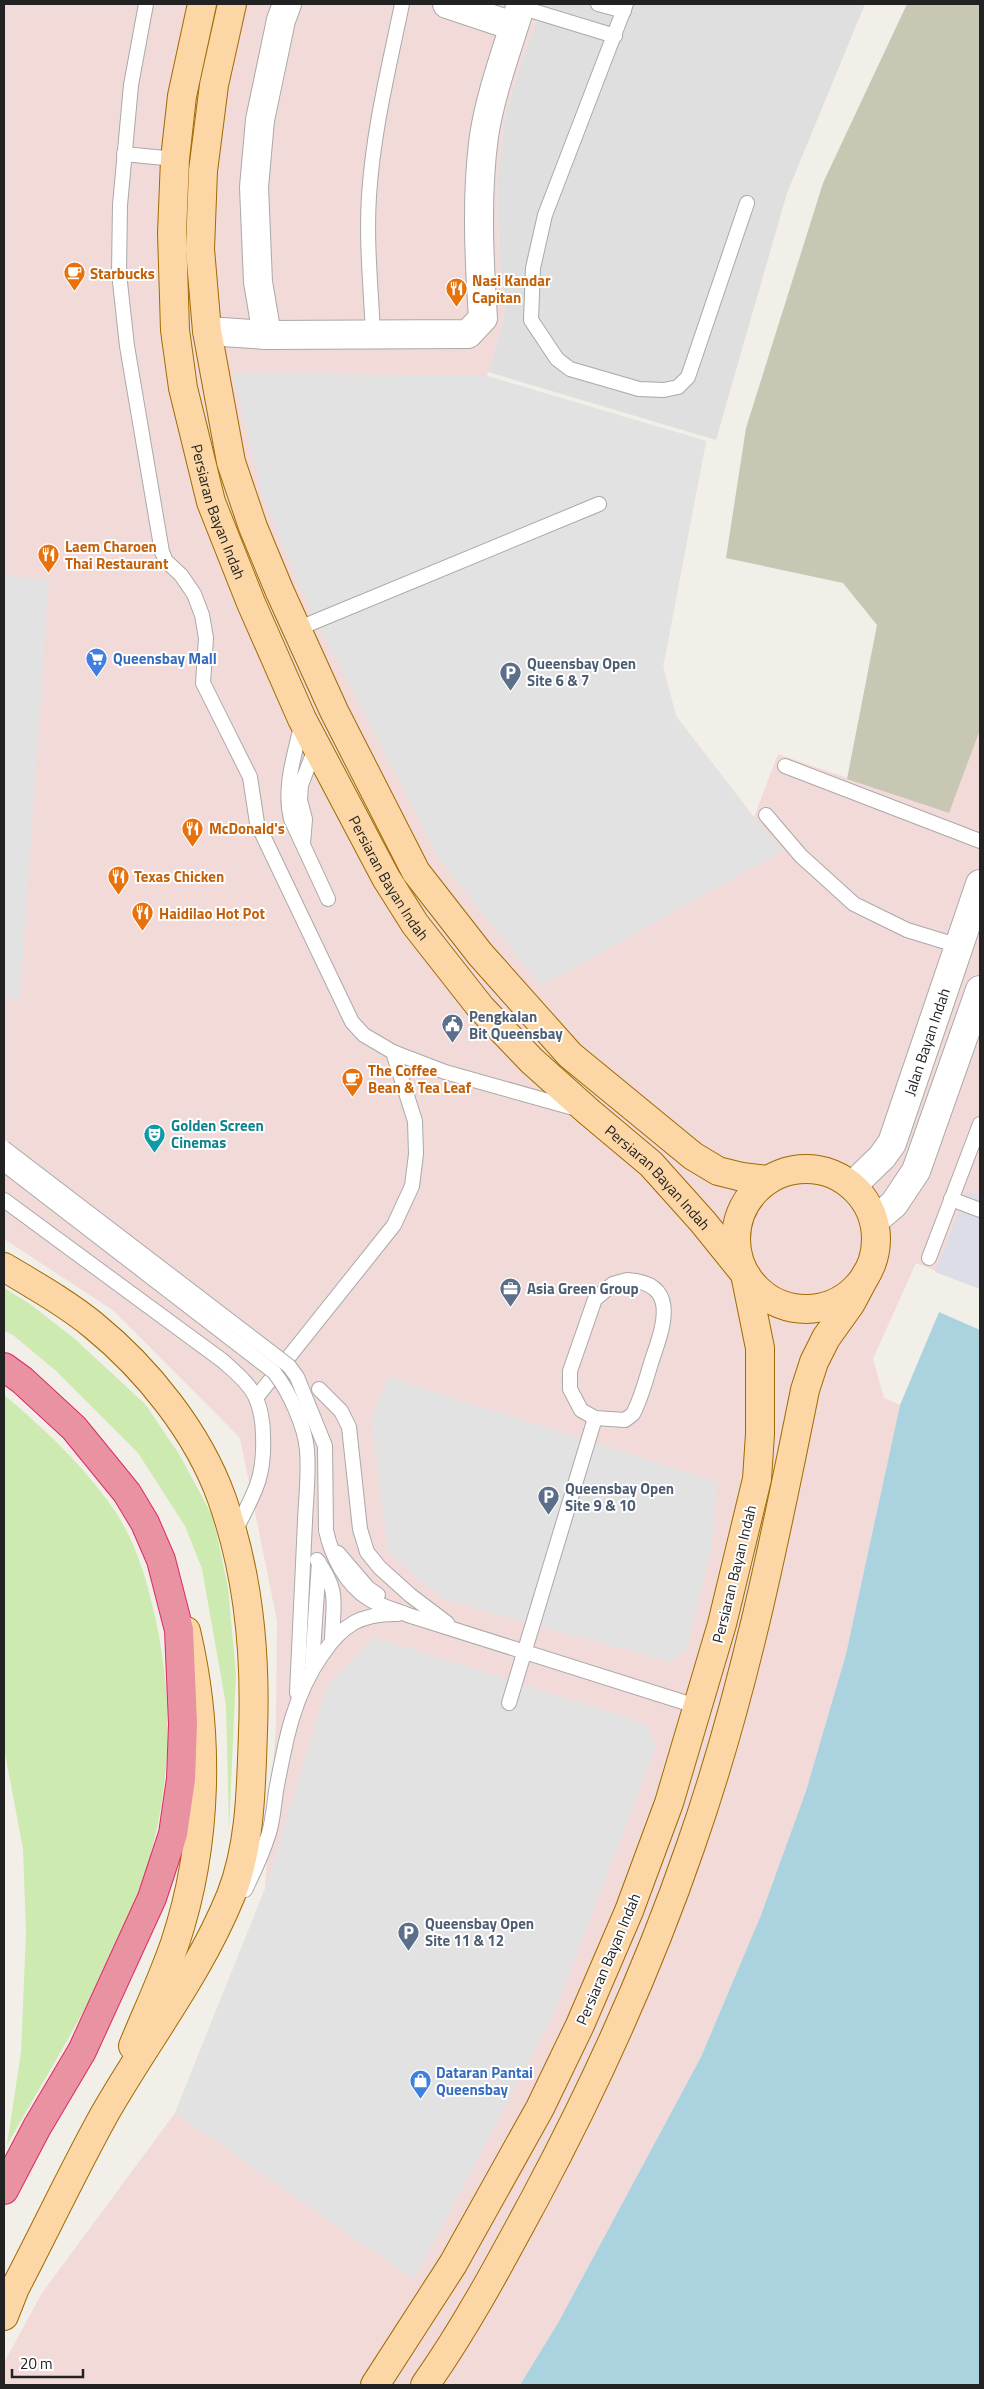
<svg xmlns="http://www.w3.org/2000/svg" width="984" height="2389" viewBox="0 0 984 2389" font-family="'Titillium Web',sans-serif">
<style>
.residential{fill:#e0dfdf}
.commercial{fill:#f2dad9}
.construction{fill:#c7c7b4}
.grass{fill:#cdebb0}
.parking{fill:#e2e2e2}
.plaza{fill:#dddde8}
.water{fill:#aad3df}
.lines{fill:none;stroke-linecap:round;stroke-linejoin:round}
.lane-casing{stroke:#a9a9a9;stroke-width:16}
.street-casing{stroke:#a9a9a9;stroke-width:30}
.primary-casing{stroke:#a06b00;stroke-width:30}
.highway-casing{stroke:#dc2a67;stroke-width:30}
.lane{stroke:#fff;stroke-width:14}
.street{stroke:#fff;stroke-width:28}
.primary{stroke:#fcd6a4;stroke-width:28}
.highway{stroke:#e892a2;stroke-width:28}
.lane-bridge-casing{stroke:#a9a9a9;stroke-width:16;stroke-linecap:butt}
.lane-bridge{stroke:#fff;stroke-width:14}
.labels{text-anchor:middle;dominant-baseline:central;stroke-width:4;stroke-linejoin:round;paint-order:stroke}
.food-label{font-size:15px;font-weight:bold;fill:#c56008;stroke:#fff;text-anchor:start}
.street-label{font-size:15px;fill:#222;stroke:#fff}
.shop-label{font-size:15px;font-weight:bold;fill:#366cbe;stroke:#fff;text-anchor:start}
.service-label{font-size:15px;font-weight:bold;fill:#4e5e75;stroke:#fff;text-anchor:start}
.culture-label{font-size:15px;font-weight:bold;fill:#0d838f;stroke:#fff;text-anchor:start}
</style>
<rect width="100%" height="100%" fill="#f2efe9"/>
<polygon class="residential" points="543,4 865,4 787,193 716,440 488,372 505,313 499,259 497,177 505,116 520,65"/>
<polygon class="commercial" points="4,4 543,4 520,65 505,116 497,177 499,259 505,313 487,376 706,441 663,666 676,716 754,817 778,754 949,813 980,730 980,1289 916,1263 873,1359 884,1398 900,1405 846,1654 806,1791 761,1915 701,2057 558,2323 520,2385 4,2385 4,2363 42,2293 175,2113 265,1889 276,1723 277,1621 240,1438 114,1311 4,1239"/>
<polygon class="construction" points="907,4 980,4 980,730 949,813 847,779 877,625 843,583 726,558 746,428 823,183"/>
<g class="grass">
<polygon points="4,1288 30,1304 76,1340 145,1404 179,1454 213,1517 228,1587 236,1674 229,1831 226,1705 202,1569 185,1526 138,1453 55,1370 13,1335 4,1331"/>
<path d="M4,1395C46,1430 86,1468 117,1514C136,1544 146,1578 154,1612C175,1703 172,1794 142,1882C110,1975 55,2060 7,2145L21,2052L26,1932L23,1849L4,1748Z"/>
</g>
<g class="parking">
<polygon points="232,373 487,376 706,441 663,667 676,716 754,818 783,851 541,986 440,860 309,607 263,498"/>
<polygon points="4,576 49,579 20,1000 4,998"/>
<polygon points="388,1377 717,1482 711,1550 687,1649 669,1662 442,1599 388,1552 371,1421"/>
<polygon points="374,1637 645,1723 656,1746 555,2012 414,2280 175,2113 265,1889 327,1686"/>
</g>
<polygon class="plaza" points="967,1191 980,1196 980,1289 935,1272"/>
<polygon class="water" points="939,1312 980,1330 980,2385 520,2385 558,2323 701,2057 761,1915 806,1791 846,1654 900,1405"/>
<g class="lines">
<defs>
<g id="lane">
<polyline points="146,4 131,85 120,205 119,273 127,346 162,552 166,561 181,575 194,594 202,615 206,638 203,683 250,777 257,823 352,1022 364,1035 393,1052 445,1072 577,1109"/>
<polyline points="598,4 624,11"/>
<polyline points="626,4 545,215 533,268 531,320 557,359 570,369 639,389 664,390 678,387 688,377 747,203"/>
<polyline points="520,7 615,36"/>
<polyline points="124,154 175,159"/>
<path d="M373,334C371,289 366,242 369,196C373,131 389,67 402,4"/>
<polyline points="297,629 599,504"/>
<path d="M302,722C295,754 283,787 291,819L328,899"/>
<polyline points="785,766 980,841"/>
<polyline points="766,815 801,856 854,904 907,930 959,946"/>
<polyline points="303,844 305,819 300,800 301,785 316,746"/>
<polyline points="951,1199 980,1210"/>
<path d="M4,1200L223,1361C235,1372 249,1383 256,1398C261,1410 263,1424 263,1436C265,1480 253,1495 234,1533"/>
<polyline points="929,1258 980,1124"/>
<path d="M627,1280C682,1283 662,1330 651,1363C646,1380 641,1399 633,1414L625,1420L595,1418L581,1410L570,1389V1371L595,1299L613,1284Z"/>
<polyline points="319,1389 341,1411 349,1427 360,1529 367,1552 380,1568 410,1595 447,1623"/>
<polyline points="256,1398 394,1225 412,1186 416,1154 415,1121 393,1052"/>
<path d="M326,1530C331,1555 346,1585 369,1599C380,1606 396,1610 408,1615L699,1707"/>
<polyline points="338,1553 368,1588 378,1595"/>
<path d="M317,1560C340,1592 333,1603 332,1640"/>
<polyline points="312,1666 319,1562"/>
<polyline points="297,1693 305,1521"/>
<polyline points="509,1703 595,1418"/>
<path d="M245,1890C254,1872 263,1852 269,1833C273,1820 274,1805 276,1791C285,1743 293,1696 322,1655C342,1625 361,1613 398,1614"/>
</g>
<g id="street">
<polyline points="447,4 513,26"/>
<path d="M207,331L267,335L468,334L483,318C479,258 476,195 484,136C491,91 508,47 521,4"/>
<polyline points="267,335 258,282 254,187 260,120 281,20 287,4"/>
<path id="s1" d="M852,1186L882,1157L892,1143L980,884"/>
<polyline points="874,1221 894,1204 916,1171 980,990"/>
</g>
<g id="primary">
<path id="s2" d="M202,4L182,96L175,159L172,233L175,330L183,388L211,502L251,603L302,719L386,878L415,924L481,1008L532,1061L589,1112L651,1164L703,1222L745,1274L760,1348V1434L757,1479L722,1624L669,1803L629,1911L580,2025L540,2108L453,2264L375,2385"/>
<polyline points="232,4 214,85 203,171 200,249 207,331 231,462 253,527 280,592 334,711 416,872 480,954 570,1055 693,1156 718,1171 742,1177 768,1180"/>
<circle cx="806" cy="1239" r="70"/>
<path d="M4,1267C34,1285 66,1303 93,1325C147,1369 198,1432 222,1499C248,1572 256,1654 253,1732C251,1786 251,1844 231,1895C199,1974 146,2041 104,2115C73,2171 45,2231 15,2288L4,2316"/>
<path d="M133,2046C147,2012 163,1978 175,1943C208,1844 210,1732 186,1631"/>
<path d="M425,2385C466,2327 500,2263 534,2200C595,2086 649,1967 691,1845C743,1697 774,1544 805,1390L814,1362L826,1338L851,1303L867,1273"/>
</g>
<polyline id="highway" points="4,1367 22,1380 74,1428 127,1493 145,1523 161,1560 179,1630 183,1724 181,1779 173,1834 152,1898 82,2051 37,2127 4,2190"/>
</defs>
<use href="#lane" class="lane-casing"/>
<use href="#street" class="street-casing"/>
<use href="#primary" class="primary-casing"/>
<use href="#highway" class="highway-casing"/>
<use href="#lane" class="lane"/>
<use href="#street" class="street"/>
<use href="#primary" class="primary"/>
<use href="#highway" class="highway"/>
<defs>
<g id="lane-bridge">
<polyline points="4,1148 289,1366 297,1377 325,1446 326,1530"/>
<path d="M4,1164L274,1372C289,1391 305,1426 307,1450C309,1473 306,1498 305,1521"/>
</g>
</defs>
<use href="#lane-bridge" class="lane-bridge-casing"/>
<use href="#lane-bridge" class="lane-bridge"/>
</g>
<defs>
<symbol id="cafe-pin" viewBox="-11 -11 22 30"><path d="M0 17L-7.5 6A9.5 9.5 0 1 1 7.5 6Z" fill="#e8710a" stroke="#fff"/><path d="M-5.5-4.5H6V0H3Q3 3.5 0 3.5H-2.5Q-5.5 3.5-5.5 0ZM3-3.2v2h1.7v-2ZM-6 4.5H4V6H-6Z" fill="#fff"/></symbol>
<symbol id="restaurant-pin" viewBox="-11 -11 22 30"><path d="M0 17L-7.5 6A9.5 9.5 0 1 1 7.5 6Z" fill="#e8710a" stroke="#fff"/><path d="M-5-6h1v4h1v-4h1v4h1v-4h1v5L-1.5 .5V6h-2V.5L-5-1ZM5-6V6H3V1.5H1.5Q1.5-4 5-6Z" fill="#fff"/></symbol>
<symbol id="supermarket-pin" viewBox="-11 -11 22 30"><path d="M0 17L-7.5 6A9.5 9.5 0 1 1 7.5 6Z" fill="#3f7fe0" stroke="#fff"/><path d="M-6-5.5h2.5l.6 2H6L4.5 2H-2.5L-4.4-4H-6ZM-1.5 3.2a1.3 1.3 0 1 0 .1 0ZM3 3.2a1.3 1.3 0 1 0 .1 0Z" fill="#fff"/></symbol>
<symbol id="parking-pin" viewBox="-11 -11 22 30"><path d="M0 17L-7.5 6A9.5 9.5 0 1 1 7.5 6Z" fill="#5c6f8a" stroke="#fff"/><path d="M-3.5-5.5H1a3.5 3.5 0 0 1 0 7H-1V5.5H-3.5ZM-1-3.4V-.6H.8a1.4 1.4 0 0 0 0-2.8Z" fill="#fff"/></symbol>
<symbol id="civic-pin" viewBox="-11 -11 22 30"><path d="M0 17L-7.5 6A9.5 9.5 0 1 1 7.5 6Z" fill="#5c6f8a" stroke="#fff"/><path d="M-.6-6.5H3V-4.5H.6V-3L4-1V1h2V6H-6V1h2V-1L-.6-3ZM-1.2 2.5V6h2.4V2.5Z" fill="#fff"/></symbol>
<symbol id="theatre-pin" viewBox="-11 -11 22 30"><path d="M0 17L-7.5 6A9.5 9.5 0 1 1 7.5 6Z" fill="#0f9aa8" stroke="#fff"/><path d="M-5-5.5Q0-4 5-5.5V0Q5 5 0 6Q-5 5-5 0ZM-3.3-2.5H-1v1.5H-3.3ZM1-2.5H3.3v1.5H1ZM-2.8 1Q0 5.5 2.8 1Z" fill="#fff"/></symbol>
<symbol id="office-pin" viewBox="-11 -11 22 30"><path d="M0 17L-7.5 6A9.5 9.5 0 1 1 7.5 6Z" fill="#5c6f8a" stroke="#fff"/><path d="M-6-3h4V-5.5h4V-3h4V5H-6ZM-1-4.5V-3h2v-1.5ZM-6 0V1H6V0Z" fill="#fff"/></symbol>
<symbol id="shop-pin" viewBox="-11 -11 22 30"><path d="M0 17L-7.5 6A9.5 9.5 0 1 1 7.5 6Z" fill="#3f7fe0" stroke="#fff"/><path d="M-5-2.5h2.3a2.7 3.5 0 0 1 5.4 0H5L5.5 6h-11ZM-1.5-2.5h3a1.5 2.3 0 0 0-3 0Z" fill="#fff"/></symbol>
</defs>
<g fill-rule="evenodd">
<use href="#cafe-pin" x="62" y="260" width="25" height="34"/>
<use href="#restaurant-pin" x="444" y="276" width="25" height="34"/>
<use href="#restaurant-pin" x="36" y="542" width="25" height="34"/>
<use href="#supermarket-pin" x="84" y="646" width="25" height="34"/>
<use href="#parking-pin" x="498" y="660" width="25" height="34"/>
<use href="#restaurant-pin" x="180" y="816" width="25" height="34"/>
<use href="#restaurant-pin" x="106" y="864" width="25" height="34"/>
<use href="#restaurant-pin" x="130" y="900" width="25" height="34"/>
<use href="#civic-pin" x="440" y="1012" width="25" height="34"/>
<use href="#cafe-pin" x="340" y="1066" width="25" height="34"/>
<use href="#theatre-pin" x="142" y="1122" width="25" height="34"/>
<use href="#office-pin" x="498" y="1276" width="25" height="34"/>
<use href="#parking-pin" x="536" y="1484" width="25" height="34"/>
<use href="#parking-pin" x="396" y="1920" width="25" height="34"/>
<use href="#shop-pin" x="408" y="2068" width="25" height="34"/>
</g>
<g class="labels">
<g class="food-label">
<text x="90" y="273">Starbucks</text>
<text x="472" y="280">Nasi Kandar<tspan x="472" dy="17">Capitan</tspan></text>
<text x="65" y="546">Laem Charoen<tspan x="65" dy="17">Thai Restaurant</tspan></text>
<text x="209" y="828">McDonald's</text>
<text x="134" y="876">Texas Chicken</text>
<text x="159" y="913">Haidilao Hot Pot</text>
<text x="368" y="1070">The Coffee<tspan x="368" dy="17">Bean &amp; Tea Leaf</tspan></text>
</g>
<g class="street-label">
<text stroke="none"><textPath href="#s2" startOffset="516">Persiaran Bayan Indah</textPath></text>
<text stroke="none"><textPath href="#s2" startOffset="921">Persiaran Bayan Indah</textPath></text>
<text stroke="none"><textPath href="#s1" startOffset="166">Jalan Bayan Indah</textPath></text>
<text stroke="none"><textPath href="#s2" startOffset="1326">Persiaran Bayan Indah</textPath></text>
<text transform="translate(734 1574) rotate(-76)">Persiaran Bayan Indah</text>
<text transform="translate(608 1959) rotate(-67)">Persiaran Bayan Indah</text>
</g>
<g class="shop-label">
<text x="113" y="658">Queensbay Mall</text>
<text x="436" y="2072">Dataran Pantai<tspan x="436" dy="17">Queensbay</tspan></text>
</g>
<g class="service-label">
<text x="527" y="663">Queensbay Open<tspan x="527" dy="17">Site 6 &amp; 7</tspan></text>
<text x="469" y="1016">Pengkalan<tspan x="469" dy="17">Bit Queensbay</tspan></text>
<text x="527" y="1288">Asia Green Group</text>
<text x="565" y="1488">Queensbay Open<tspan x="565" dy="17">Site 9 &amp; 10</tspan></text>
<text x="425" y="1923">Queensbay Open<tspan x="425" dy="17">Site 11 &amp; 12</tspan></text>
</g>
<g class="culture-label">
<text x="171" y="1125">Golden Screen<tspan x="171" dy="17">Cinemas</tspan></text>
</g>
</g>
<rect width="984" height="2389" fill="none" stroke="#222222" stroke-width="10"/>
<path d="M12 2369v8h71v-8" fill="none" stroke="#222222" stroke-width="2.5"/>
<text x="20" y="2369" font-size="15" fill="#222222" stroke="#ffffff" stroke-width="4" paint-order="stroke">20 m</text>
</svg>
